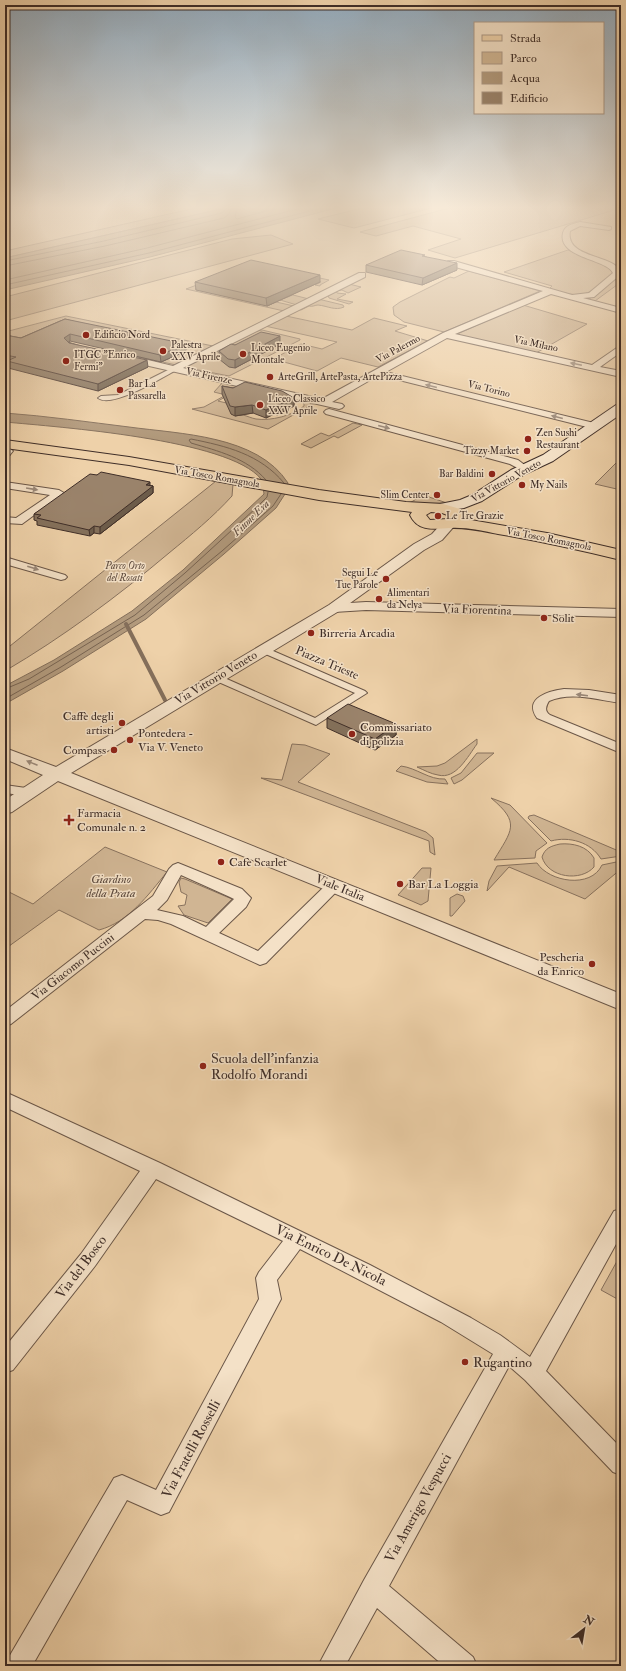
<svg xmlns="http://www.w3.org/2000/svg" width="626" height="1671" viewBox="0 0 626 1671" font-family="'IM FELL Double Pica',serif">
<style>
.green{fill:#d0b593;stroke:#88725e}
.water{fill:#b29a7d;stroke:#846f5b}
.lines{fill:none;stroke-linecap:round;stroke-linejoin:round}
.shore{stroke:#786452;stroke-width:1}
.stream{stroke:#846f5b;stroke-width:4}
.pedestrian-casing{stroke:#6b5748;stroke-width:2}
.minor-casing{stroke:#6b5748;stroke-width:2}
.tertiary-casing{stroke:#6b5748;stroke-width:2}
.secondary-casing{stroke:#3f2e28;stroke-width:2}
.primary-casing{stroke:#3f2e28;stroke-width:2}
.pedestrian{fill:#f4e1c7;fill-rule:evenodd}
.minor{fill:#f4e1c7;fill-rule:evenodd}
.tertiary{fill:#f4e1c7;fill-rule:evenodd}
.secondary{fill:#f4e1c7;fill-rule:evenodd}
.primary{fill:#eed1a9;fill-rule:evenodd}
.wall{fill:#84715c;stroke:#3f2e28}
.shaded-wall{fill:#6c5c4b;stroke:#3f2e28}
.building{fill:#9a836b;stroke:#3f2e28}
.oneway{fill:#9a8878}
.poi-dot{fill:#8f2418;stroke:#f4e1c7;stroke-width:1.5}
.labels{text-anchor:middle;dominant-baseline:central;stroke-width:3;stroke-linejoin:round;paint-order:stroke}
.far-poi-label{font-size:10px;fill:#3f2e28;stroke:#f4e1c7;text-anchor:start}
.far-street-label{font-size:10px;fill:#3f2e28;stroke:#f4e1c7}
.far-park-label{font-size:10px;font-style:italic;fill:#5c493d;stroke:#f4e1c7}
.far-water-label{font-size:11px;font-style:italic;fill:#5c493d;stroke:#f4e1c7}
.street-label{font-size:12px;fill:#3f2e28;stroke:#f4e1c7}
.poi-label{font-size:12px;fill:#3f2e28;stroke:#f4e1c7;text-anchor:start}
.park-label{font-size:12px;font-style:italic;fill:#5c493d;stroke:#f4e1c7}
.near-poi-label{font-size:14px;fill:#3f2e28;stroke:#f4e1c7;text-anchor:start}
.near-street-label{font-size:14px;fill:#3f2e28;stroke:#f4e1c7}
</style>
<rect width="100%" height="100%" fill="#eed1a9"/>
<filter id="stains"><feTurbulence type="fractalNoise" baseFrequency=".005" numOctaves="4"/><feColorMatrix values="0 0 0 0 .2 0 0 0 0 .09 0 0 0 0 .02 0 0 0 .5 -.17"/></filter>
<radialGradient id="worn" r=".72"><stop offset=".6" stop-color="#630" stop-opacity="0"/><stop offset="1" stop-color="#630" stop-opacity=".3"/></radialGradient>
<g class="green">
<polygon points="200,207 230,207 5,258 5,251"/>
<polygon points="367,207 435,207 354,228 318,219"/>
<polygon points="453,207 621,207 621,208 455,258 428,250 461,239 413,226 376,236 360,232"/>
<polygon points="271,235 293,244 5,321 5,297 232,239"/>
<path d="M568,250L609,267L613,274C585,297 586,299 549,289L552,286L504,272Z"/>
<polygon points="251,265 259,265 329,280 320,285 320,286 315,285 321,282 251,267 195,289 267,306 276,302 294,306 284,311 186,289"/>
<polygon points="469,271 540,291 444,332 404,322 394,315 393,307 400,302 450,277 454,278"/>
<polygon points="618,276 621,277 621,282 595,301 588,300"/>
<polygon points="349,284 361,287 348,293 342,290 336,291 337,293 346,294 337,299 353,302 349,304 329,298 328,295"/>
<polygon points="293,295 309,299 297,305 280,300"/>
<path d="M318,299L343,305L344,307C335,311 328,306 318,305C315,305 313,307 309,306L301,310L298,309Z"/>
<polygon points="523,305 587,324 536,353 455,335"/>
<polygon points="66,316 213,346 176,365 105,349 133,335 60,321 16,340 5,338 5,332"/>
<polygon points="286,316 352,330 374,318 407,326 395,331 428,341 378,367 341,358 317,371 273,359 301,344 322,349 337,342 265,326"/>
<polygon points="262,330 300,339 300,340 229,376 188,368 187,366 214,353 221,353 224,351 223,348 257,331"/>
<path d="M223,382L243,387L218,401L243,407L231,414C235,416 238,415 243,415C247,416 251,418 256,419C271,421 292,416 304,406V404L302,402L264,393L266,392L315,403L268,429L192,409L204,407L226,395L214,392Z"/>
<polygon points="353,423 362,425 338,438 334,436 311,448 301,444 321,433 329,436"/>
<polygon points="621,458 621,490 595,484"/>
<path d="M216,481L233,484L232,496C213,517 191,535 169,553C118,596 63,637 5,671V650Z"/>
<polygon points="423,495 447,503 408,504"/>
<path d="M477,739V744C468,756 456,780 438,775C431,774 424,770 417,767L437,766L445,763Z"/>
<polygon points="292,744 305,745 330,754 298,782 426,832 433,838 435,855 430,852 429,841 261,778 282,780"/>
<polygon points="477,753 494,753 462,780 454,784 451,778 461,773"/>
<path d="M401,766C417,768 429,780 445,779L448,784L427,782L396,771Z"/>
<path d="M491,798L510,805L547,843L536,851L535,858L494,860C512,830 521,823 491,798Z"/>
<path d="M534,815L621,852V856L601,859C591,842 569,836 551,841L528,818L529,816Z"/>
<path d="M560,844C573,843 587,846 594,858V867C581,882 548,878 542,857C545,848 551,846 560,844Z"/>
<path d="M105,847L167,872C148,895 129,922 99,930L59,910L5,949V890L33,904Z"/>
<path d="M621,861V869L585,899L509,867L487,891L489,881L497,866L537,863C549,882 591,889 602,865Z"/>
<polygon points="422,868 431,868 428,901 421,905 398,895"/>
<polygon points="181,878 185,879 232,899 208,923 184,915 178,906 185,905 187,895 181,892 179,882"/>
<polygon points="457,894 463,896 465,901 452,916 450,916 450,898"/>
<polygon points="621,1254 621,1301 601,1290"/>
</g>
<g class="water">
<polygon points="230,207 340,207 150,257 5,290 5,258"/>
<path d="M5,413C47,416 88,422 129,427C180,434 257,435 288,483L285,494L276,508L224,554L146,619L63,671L5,704V686L54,660L132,611L183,570L264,494C263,490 264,483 261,479C229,439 58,427 5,422Z"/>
</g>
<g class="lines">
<g class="shore">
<polyline points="237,207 235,217 237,219 281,207"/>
<polyline points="5,261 104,241 222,213 225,211 226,207"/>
<polyline points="5,266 105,246 224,218 229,214 231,207"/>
<polyline points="5,280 147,248 305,207"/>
<polyline points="5,285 149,253 325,207"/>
<path d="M266,480C247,458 218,451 191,443L189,440L191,439C226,446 260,454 284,483"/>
<polyline points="5,689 29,679 135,615 185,573 256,508 267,497 268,492"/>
<polyline points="5,699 61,667 144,615 222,551 273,506 281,494"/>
</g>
<polyline class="stream" points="126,624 165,700"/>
<defs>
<g id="pedestrian">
<path d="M176,366L179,368L178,369C163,377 112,409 98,398L101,396L118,395Z"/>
<polygon points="264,647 365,691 367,693 316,725 214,680 212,678 217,675 220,676 315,718 355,693 261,652 259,650"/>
</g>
<g id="minor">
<path d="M580,222L611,227V229L609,230L580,226L570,231C565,257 609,255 619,269C620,270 620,272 621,274L594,297L583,298L621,308V313L551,294L455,334L592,365L621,345V352L600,367L621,371V377L447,338L386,372L598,424L600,426L598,428L595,429L379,375L332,402L342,404L344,406L342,408L339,409L127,361L123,358L127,355L173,366L359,273H365V277L183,368L322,399L443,333L543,291L448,265V261H454L572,295L589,293L613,273C607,259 557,258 563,233C565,225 573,224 580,222Z"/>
<polygon points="329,409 518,460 530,469 525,472 510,464 326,414 324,412 326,410"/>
<polygon points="8,448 13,451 9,456 5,457 5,449"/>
<polygon points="5,482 59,490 64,493 22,524 5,523 5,517 16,518 50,495 5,488"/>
<polygon points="5,557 65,575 67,577 65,579 61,580 5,564"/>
<polygon points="366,602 621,609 621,617 366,610 334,612 330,611 328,608 330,605 334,604"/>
<path d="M564,689L589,690L621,695V703C599,700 571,691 549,701C546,706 544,711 550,715L621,744V753L537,718C523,698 549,691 564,689Z"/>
<polygon points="5,785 33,789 35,792 33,795 28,796 5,793"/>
<path d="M178,863L242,889L251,898L246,907L219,933L258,951L328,883L334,881L340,883L342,886L266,963L260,965L171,924L158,920L145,919L11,1024L5,1026V1011L153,896L169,869L173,865ZM181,875L230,897L234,899L206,927L183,916L157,910L167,900Z"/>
<polygon points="5,1092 160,1163 370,1265 471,1318 500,1335 530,1357 614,1211 621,1209 621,1235 546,1371 621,1448 621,1475 613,1472 525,1380 509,1366 389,1586 473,1657 477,1666 444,1666 377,1608 345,1666 318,1666 364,1580 493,1354 441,1322 300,1249 277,1280 281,1299 169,1512 161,1515 127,1500 32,1666 5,1666 9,1657 114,1478 122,1475 156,1490 259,1299 256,1278 259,1272 283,1241 156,1179 95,1266 13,1370 5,1373 5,1347 81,1254 140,1171 5,1107"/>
</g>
<polygon id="tertiary" points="449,520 454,521 456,524 442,540 424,550 339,611 71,773 621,994 621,1010 58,781 12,812 5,814 5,800 43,775 5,759 5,748 56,767 329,605 414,544 432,534 444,521"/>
<polygon id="secondary" points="621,404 621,414 553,461 521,476 482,501 464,508 440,512 435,511 433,508 435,505 460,500 472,495 511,470 543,455 616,405"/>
<path id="primary" d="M5,440L129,457L319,490L406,502L443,504L460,509L466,515L465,519L547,533L621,550V560C580,550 539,541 498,534C483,531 466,527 450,528C434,529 418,532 410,515L412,512L319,500L129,465L5,448ZM431,512L442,513L450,516L448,519L430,520L426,515Z"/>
</defs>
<use href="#pedestrian" class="pedestrian-casing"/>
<use href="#minor" class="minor-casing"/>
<use href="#tertiary" class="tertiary-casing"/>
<use href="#secondary" class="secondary-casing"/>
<use href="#primary" class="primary-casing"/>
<use href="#pedestrian" class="pedestrian"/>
<use href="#minor" class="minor"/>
<use href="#tertiary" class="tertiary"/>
<use href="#secondary" class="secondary"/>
<use href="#primary" class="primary"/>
</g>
<g class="wall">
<polygon points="424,256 457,270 422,285 366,272 366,265"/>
<polygon points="195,282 320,282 267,306 196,290"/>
<polygon points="65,319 186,351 161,362 70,341 68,342 148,367 98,391 8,368 7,362 5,361 5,335 21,338"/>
<polygon points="280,344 235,368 229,367 219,359 219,351 235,345"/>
<polygon points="222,386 233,388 294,398 294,406 277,415 274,414 266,418 253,413 235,416 231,414 222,394"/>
<polygon points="97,475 153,486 153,493 100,534 94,533 90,536 37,525 37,521 34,520 34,514"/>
<polygon points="327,718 396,724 396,735 375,750 327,728"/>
</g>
<g class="shaded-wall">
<polygon points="457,263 457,270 422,285 423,278"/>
<polygon points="320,275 320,282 267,306 266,298"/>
<polygon points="70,334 70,341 64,345 64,338"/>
<polygon points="280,336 280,344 235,368 235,360"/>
<polygon points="186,344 186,351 161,362 160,355"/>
<polygon points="147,360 148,367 98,391 98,384"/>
<polygon points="294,398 294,406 277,415 276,406"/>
<polygon points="252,405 253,413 235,416 235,407"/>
<polygon points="274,406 274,414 266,418 266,410"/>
<polygon points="150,482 150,488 153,486 153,493 100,534 100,527"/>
<polygon points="94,526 94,533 90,536 89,530"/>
<polygon points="396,724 396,735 375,750 375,739"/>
</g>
<g class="building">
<polygon points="401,250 425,255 422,256 457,263 423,278 366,265"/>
<polygon points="251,260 320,275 266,298 195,282"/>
<polygon points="65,319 186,344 160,355 70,334 64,338 69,343 147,360 98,384 7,361 16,357 5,355 5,335 21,338"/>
<polygon points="261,332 280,336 235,360 228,359 219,351 231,344 235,345"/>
<polygon points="245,382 282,391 294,398 276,406 274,406 266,410 252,405 235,407 230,406 222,386 233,388"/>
<polygon points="101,472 150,482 146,485 153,486 100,527 94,526 89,530 37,518 41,515 34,514 90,474 97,475"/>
<polygon points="348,704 396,724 375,739 327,718"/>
</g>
<defs><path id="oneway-solid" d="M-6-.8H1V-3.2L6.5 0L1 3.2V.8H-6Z"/></defs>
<g class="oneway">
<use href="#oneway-solid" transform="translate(576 364) rotate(-168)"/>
<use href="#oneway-solid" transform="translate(431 386) rotate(-166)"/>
<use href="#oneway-solid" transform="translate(557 417) rotate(-166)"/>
<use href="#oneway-solid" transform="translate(384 427) rotate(15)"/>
<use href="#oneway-solid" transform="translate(32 489) rotate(9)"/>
<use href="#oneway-solid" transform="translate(33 568) rotate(17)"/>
<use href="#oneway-solid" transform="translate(582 695) rotate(-173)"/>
<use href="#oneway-solid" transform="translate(32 763) rotate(-158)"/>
</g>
<linearGradient id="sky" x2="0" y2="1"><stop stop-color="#92aabd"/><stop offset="0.47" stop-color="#f7ead8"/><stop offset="1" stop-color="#f7ead8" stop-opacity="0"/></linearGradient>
<rect width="626" height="441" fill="url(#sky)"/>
<g class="poi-dot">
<circle cx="86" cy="335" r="4"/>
<circle cx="163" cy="351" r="4"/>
<circle cx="243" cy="354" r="4"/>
<circle cx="66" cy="361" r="4"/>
<circle cx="270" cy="377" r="4"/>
<circle cx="120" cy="390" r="4"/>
<circle cx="260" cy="405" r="4"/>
<circle cx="528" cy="439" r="4"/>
<circle cx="527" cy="451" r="4"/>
<circle cx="492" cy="474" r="4"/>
<circle cx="522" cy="485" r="4"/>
<circle cx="437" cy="495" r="4"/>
<circle cx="438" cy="516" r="4"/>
<circle cx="386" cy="579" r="4"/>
<circle cx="379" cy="599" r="4"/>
<circle cx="544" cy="618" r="4"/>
<circle cx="311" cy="633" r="4"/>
<circle cx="122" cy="723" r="4"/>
<circle cx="352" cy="734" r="4"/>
<circle cx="130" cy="740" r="4"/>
<circle cx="114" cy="750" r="4"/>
<path d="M67 814h4v4h4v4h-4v4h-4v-4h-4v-4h4z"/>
<circle cx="221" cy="862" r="4"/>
<circle cx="400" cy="884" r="4"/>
<circle cx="592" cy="964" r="4"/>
<circle cx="203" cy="1066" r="4"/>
<circle cx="465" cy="1362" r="4"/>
</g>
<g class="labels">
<g class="far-poi-label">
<text x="94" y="335">Edificio Nord</text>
<text x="171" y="345">Palestra<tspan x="171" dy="12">XXV Aprile</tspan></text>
<text x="251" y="348">Liceo Eugenio<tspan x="251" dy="12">Montale</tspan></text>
<text x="74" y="355">ITGC "Enrico<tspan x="74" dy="12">Fermi"</tspan></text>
<text x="278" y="377">ArteGrill, ArtePasta, ArtePizza</text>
<text x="128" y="384">Bar La<tspan x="128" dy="12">Passarella</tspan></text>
<text x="268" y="399">Liceo Classico<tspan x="268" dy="12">XXV Aprile</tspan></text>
<text x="536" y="433">Zen Sushi<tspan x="536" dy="12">Restaurant</tspan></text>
<text x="519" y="451" text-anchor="end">Tizzy Market</text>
<text x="484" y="474" text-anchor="end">Bar Baldini</text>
<text x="530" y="485">My Nails</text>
<text x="429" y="495" text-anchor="end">Slim Center</text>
<text x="446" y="516">Le Tre Grazie</text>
<text x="378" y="573" text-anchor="end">Segui Le<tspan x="378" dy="12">Tue Parole</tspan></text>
<text x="387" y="593">Alimentari<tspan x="387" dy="12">da Nelya</tspan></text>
</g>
<g class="far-street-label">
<text transform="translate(536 344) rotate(12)">Via Milano</text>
<text transform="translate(398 349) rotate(-28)">Via Palermo</text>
<text transform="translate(209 376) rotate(12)">Via Firenze</text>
<text transform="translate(489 389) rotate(14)">Via Torino</text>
<text transform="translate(217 477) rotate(10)">Via Tosco Romagnola</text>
<text transform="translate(506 481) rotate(-29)">Via Vittorio Veneto</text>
<text transform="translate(549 539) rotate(11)">Via Tosco Romagnola</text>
</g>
<g class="far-park-label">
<text x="125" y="566">Parco Orto<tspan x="125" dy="12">del Rosati</tspan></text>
</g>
<g class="far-water-label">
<text transform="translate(251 518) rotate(-44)">Fiume Era</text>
</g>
<g class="street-label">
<text transform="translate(477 610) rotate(2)">Via Fiorentina</text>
<text transform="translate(327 663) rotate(23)">Piazza Trieste</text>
<text transform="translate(216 678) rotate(-31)">Via Vittorio Veneto</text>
<text transform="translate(340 888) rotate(22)">Viale Italia</text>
<text transform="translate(73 967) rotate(-38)">Via Giacomo Puccini</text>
</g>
<g class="poi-label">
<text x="552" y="618">Solit</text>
<text x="319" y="633">Birreria Arcadia</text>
<text x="114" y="716" text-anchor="end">Caffè degli<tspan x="114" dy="14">artisti</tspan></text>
<text x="360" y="727">Commissariato<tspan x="360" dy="14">di polizia</tspan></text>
<text x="138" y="733">Pontedera -<tspan x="138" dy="14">Via V. Veneto</tspan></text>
<text x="106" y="750" text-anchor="end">Compass</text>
<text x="77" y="813">Farmacia<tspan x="77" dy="14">Comunale n. 2</tspan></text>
<text x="229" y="862">Cafè Scarlet</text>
<text x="408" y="884">Bar La Loggia</text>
<text x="584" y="957" text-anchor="end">Pescheria<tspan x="584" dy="14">da Enrico</tspan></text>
</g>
<g class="park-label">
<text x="111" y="879">Giardino<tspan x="111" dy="14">della Prata</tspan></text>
</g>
<g class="near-poi-label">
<text x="211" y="1058">Scuola dell'infanzia<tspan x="211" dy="16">Rodolfo Morandi</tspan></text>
<text x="473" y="1362">Rugantino</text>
</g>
<g class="near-street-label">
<text transform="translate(331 1255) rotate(26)">Via Enrico De Nicola</text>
<text transform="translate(81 1267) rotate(-53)">Via del Bosco</text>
<text transform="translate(191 1449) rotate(-62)">Via Fratelli Rosselli</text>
<text transform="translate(418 1508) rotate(-61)">Via Amerigo Vespucci</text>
</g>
</g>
<rect width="626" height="1671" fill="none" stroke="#eed1a9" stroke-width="20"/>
<rect x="6" y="6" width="614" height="1659" fill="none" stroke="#3f2e28" stroke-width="2"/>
<rect x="10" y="10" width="606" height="1651" fill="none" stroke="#3f2e28"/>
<rect x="474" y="22" width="130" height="92" fill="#f4e1c7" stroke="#ac9987"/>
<rect x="482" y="35" width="20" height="6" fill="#eed1a9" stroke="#ac9987"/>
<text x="510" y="42" font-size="12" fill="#3f2e28">Strada</text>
<rect x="482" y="52" width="20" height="12" fill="#d0b593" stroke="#ac9987"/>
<text x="510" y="62" font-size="12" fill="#3f2e28">Parco</text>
<rect x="482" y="72" width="20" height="12" fill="#b29a7d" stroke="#ac9987"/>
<text x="510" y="82" font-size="12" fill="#3f2e28">Acqua</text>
<rect x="482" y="92" width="20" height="12" fill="#9a836b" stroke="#ac9987"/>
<text x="510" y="102" font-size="12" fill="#3f2e28">Edificio</text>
<g transform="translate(584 1629) rotate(31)" stroke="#f4e1c7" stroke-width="3" paint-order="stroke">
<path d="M0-3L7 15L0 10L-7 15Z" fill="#3f2e28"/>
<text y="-6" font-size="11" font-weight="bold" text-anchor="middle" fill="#3f2e28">N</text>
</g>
<rect width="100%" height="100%" filter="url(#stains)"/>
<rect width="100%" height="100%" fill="url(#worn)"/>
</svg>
